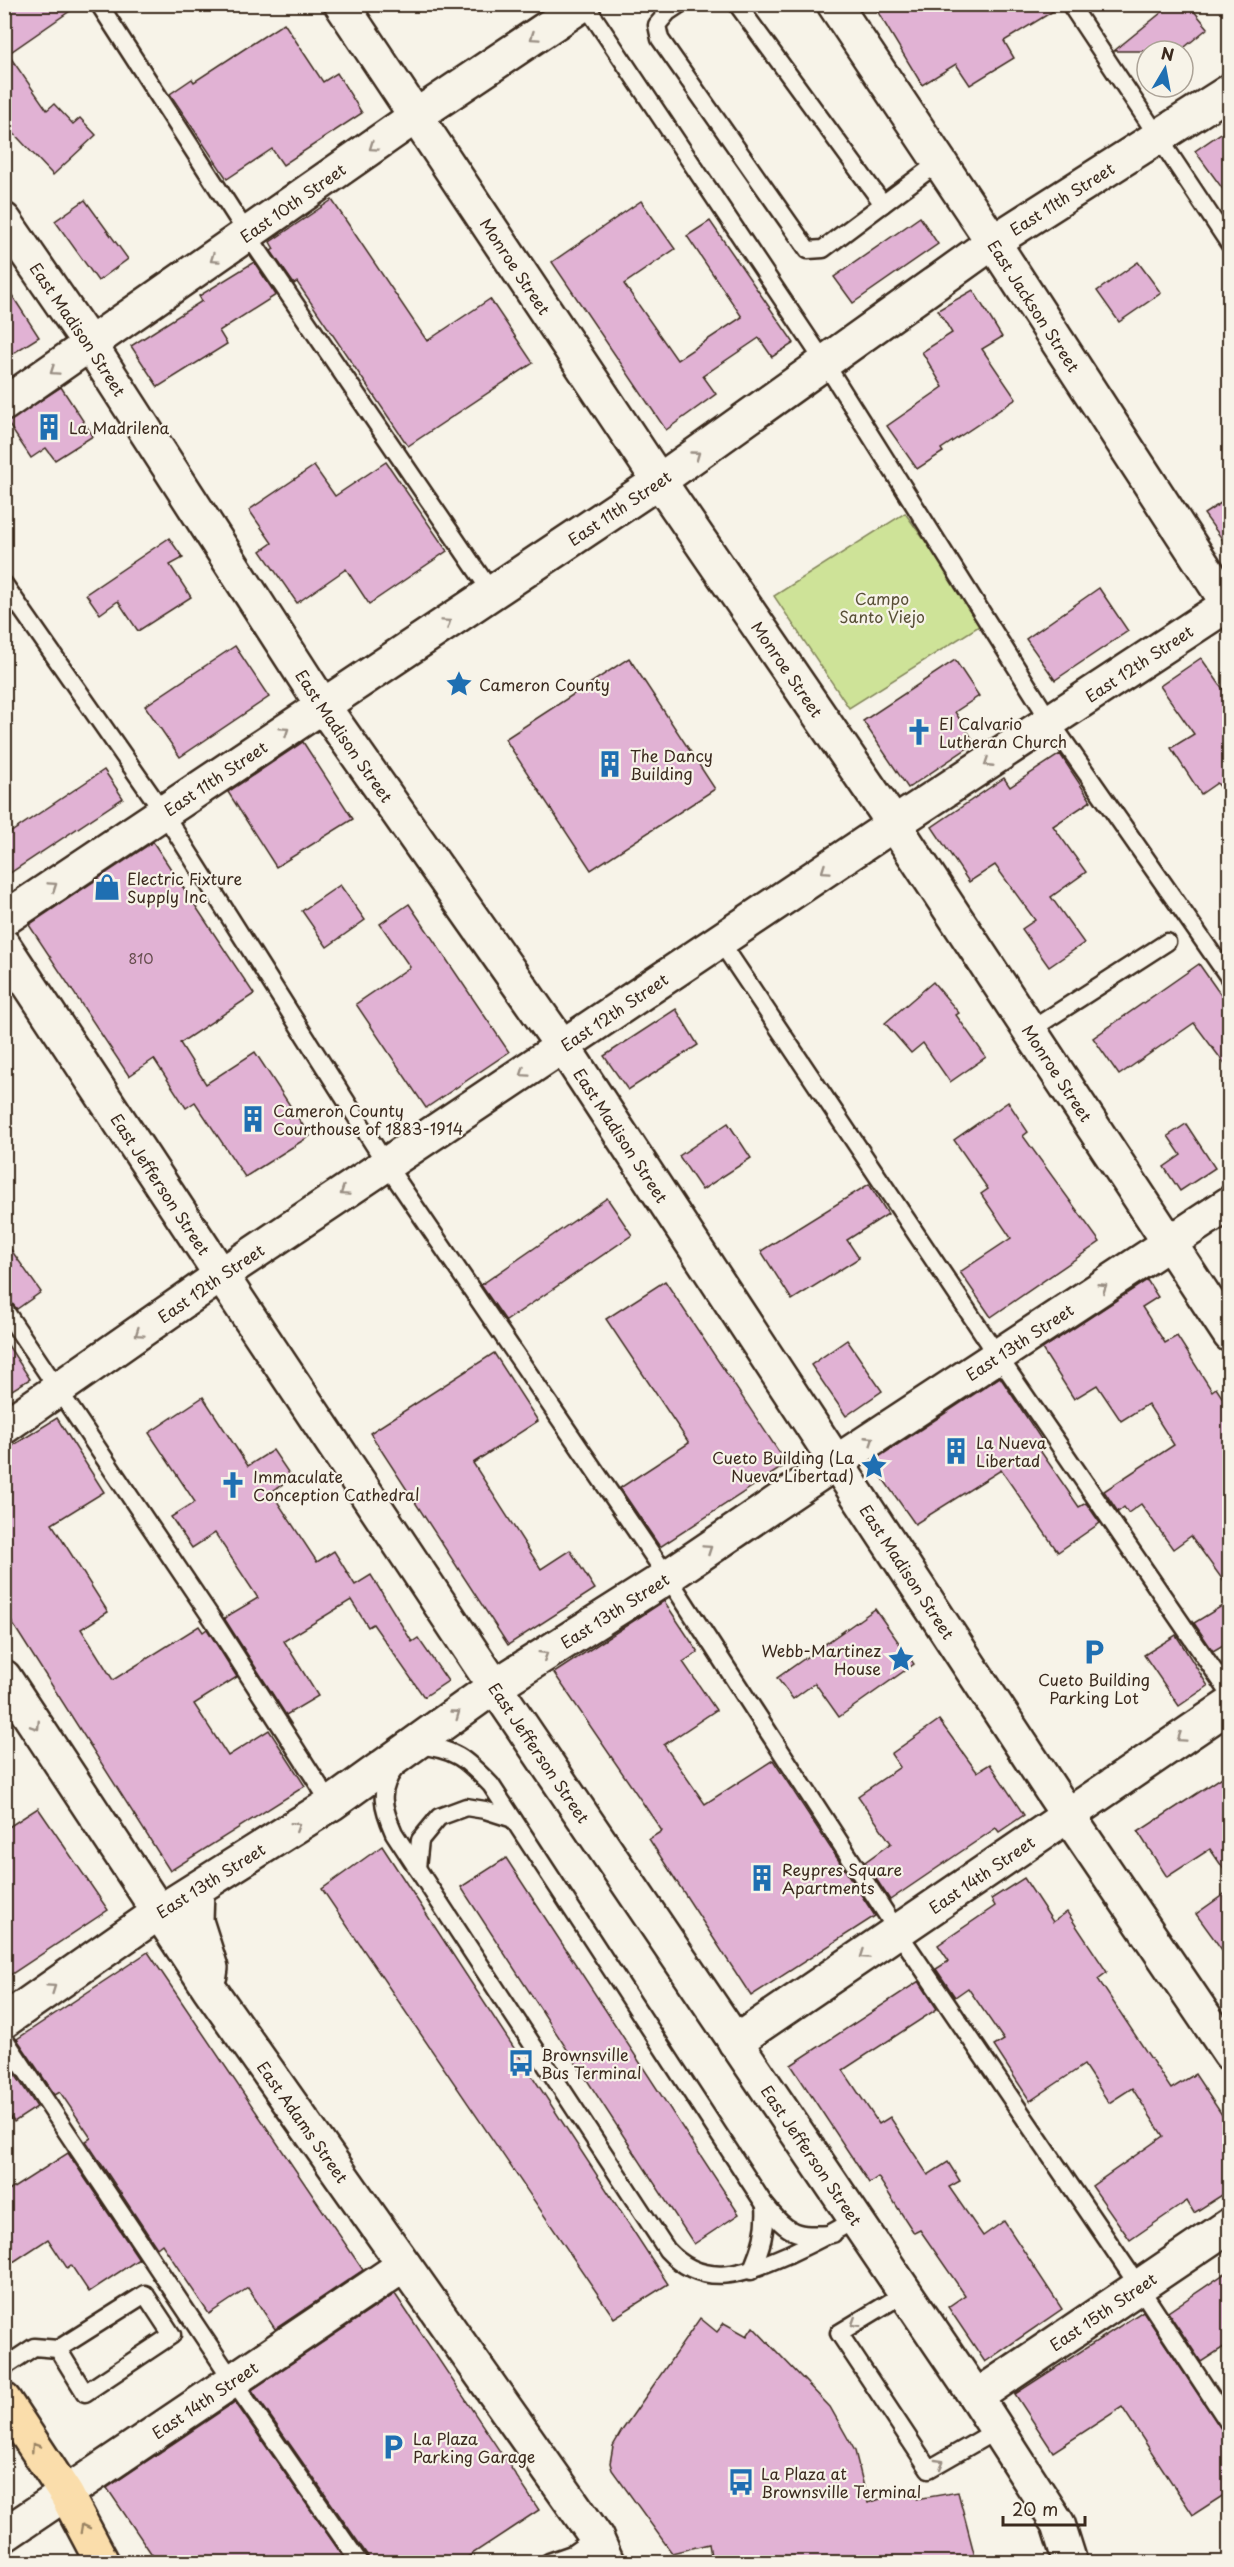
<svg xmlns="http://www.w3.org/2000/svg" width="1234" height="2567" viewBox="0 0 1234 2567" font-family="'Playpen Sans',sans-serif">
<style>
.green{fill:#cee398;stroke:#84865b;stroke-width:1.5}
.building{fill:#e1b2d4;stroke:#3b2a1e;stroke-width:1.5}
.lines{fill:none;stroke-linecap:round;stroke-linejoin:round}
.lane-casing{stroke:#3b2a1e;stroke-width:21}
.street-casing{stroke:#3b2a1e;stroke-width:38}
.secondary-casing{stroke:#3b2a1e;stroke-width:38}
.primary-casing{stroke:#3b2a1e;stroke-width:38}
.lane{stroke:#f7f3e8;stroke-width:16}
.street{stroke:#f7f3e8;stroke-width:33}
.secondary{stroke:#f7f3e8;stroke-width:33}
.primary{stroke:#faddab;stroke-width:33}
.oneway{stroke:#998e83}
.oneway2{stroke:#9a8464}
.labels{text-anchor:middle;dominant-baseline:central;stroke-width:4.5;stroke-linejoin:round;paint-order:stroke}
.number-label{font-size:14px;fill:#644c4c}
.street-label{font-size:16px;fill:#3b2a1e;stroke:#f7f3e8}
.poi-label{font-size:16px;fill:#3b2a1e;stroke:#f7f3e8;text-anchor:start}
.park-label{font-size:16px;fill:#584f36;stroke:#f7f3e8}
</style>
<rect width="100%" height="100%" fill="#f7f3e8"/>
<filter id="ink" filterUnits="userSpaceOnUse"><feTurbulence type="fractalNoise" baseFrequency=".0167" numOctaves="2"/><feDisplacementMap in="SourceGraphic" scale="12" xChannelSelector="R" yChannelSelector="G"/><feConvolveMatrix kernelMatrix="1 2 1 2 8 2 1 2 1" color-interpolation-filters="sRGB"/></filter>
<g filter="url(#ink)">
<polygon class="green" points="905,513 984,623 849,708 774,596"/>
<g class="building">
<polygon points="4,4 80,4 8,54 47,110 54,104 73,124 80,118 96,135 53,175 4,123"/>
<polygon points="873,4 1060,4 1060,7 1004,41 1014,58 970,85 956,64 922,85"/>
<polygon points="1172,4 1188,4 1208,28 1180,51 1114,51"/>
<polygon points="284,23 323,82 337,73 362,113 283,165 272,149 227,179 170,94 192,79 194,82"/>
<polygon points="1230,127 1230,199 1195,151"/>
<polygon points="85,200 128,259 98,281 55,221"/>
<polygon points="332,200 427,341 490,299 533,363 408,446 297,282 294,284 271,251 274,249 270,242"/>
<polygon points="641,201 675,249 624,284 677,360 742,317 687,236 710,221 794,343 772,357 759,338 703,376 716,394 666,430 552,262"/>
<polygon points="920,217 938,244 853,303 834,277"/>
<polygon points="254,262 276,295 219,331 227,344 158,387 131,346 202,301 199,296"/>
<polygon points="1138,262 1161,293 1119,322 1097,291"/>
<polygon points="4,283 39,337 4,359"/>
<polygon points="973,290 1002,337 982,349 1016,399 941,449 943,452 917,469 887,426 943,387 922,352 952,333 938,310"/>
<polygon points="61,387 93,436 55,460 46,448 31,458 7,422"/>
<polygon points="386,462 447,551 369,604 346,569 297,603 261,551 272,543 249,510 314,466 335,496"/>
<polygon points="1230,497 1230,550 1204,514"/>
<polygon points="169,538 183,558 170,565 191,597 138,631 118,601 100,614 86,594"/>
<polygon points="1099,588 1128,631 1055,680 1026,639"/>
<polygon points="235,646 269,697 180,757 145,706"/>
<polygon points="629,658 715,789 591,870 505,739"/>
<polygon points="1201,658 1230,699 1230,798 1217,783 1201,794 1171,748 1194,734 1160,686"/>
<polygon points="955,660 979,696 955,712 975,743 908,788 863,721"/>
<polygon points="303,742 353,819 276,867 228,792"/>
<polygon points="1060,754 1091,801 1053,826 1086,872 1051,897 1084,943 1049,967 1022,929 1035,920 995,865 969,882 932,827 1004,778 1010,787"/>
<polygon points="104,770 123,798 4,877 4,837"/>
<polygon points="153,842 254,994 180,1043 206,1084 255,1052 310,1136 245,1177 195,1102 186,1108 154,1059 129,1076 29,925"/>
<polygon points="340,885 365,920 327,947 302,911"/>
<polygon points="409,904 509,1052 426,1108 356,1004 410,967 380,924"/>
<polygon points="1199,964 1230,1008 1230,1071 1194,1023 1119,1075 1093,1038"/>
<polygon points="933,982 959,1013 956,1015 986,1057 950,1082 923,1043 911,1053 885,1023"/>
<polygon points="676,1009 698,1045 628,1090 604,1056"/>
<polygon points="1008,1102 1028,1132 1023,1136 1100,1242 991,1317 960,1272 1011,1238 981,1194 988,1189 954,1140"/>
<polygon points="728,1123 751,1158 702,1190 679,1156"/>
<polygon points="1186,1124 1215,1168 1180,1191 1164,1167 1181,1155 1168,1136"/>
<polygon points="869,1184 888,1214 847,1240 859,1258 792,1300 761,1251"/>
<polygon points="607,1198 632,1235 506,1321 481,1285"/>
<polygon points="4,1240 41,1292 17,1309 9,1300 4,1299"/>
<polygon points="1147,1280 1158,1297 1142,1307 1165,1343 1177,1336 1212,1391 1216,1388 1230,1409 1230,1590 1191,1536 1173,1549 1141,1504 1128,1513 1124,1507 1118,1512 1104,1491 1174,1445 1148,1404 1121,1421 1097,1385 1074,1399 1042,1349"/>
<polygon points="665,1281 787,1464 660,1547 620,1488 689,1443 606,1319"/>
<polygon points="4,1339 30,1379 4,1395"/>
<polygon points="847,1340 882,1391 846,1416 811,1365"/>
<polygon points="494,1353 538,1421 473,1463 541,1569 570,1550 595,1589 508,1645 370,1433"/>
<polygon points="1000,1377 1043,1442 1037,1446 1079,1507 1086,1503 1100,1523 1058,1552 1001,1470 915,1524 871,1462"/>
<polygon points="203,1397 248,1466 273,1450 292,1478 271,1492 317,1562 334,1551 355,1585 371,1575 412,1642 418,1638 448,1681 424,1697 373,1624 368,1627 351,1600 284,1641 318,1696 286,1715 224,1618 258,1598 215,1533 192,1548 171,1517 195,1502 149,1433"/>
<polygon points="57,1418 104,1492 52,1524 108,1612 81,1629 113,1680 199,1626 203,1632 207,1629 237,1677 194,1704 228,1756 269,1730 305,1786 170,1871 4,1610 4,1451"/>
<polygon points="664,1601 698,1652 683,1662 716,1710 664,1745 705,1804 773,1760 875,1916 751,1996 649,1839 662,1831 554,1673"/>
<polygon points="1230,1601 1230,1641 1213,1651 1194,1623"/>
<polygon points="875,1609 914,1664 839,1717 815,1683 793,1699 777,1678"/>
<polygon points="1176,1635 1208,1686 1179,1706 1144,1655"/>
<polygon points="939,1720 977,1772 990,1764 1024,1815 999,1832 996,1828 890,1900 865,1862 891,1843 858,1796 900,1767 891,1754"/>
<polygon points="1230,1772 1230,1878 1210,1849 1167,1877 1138,1832"/>
<polygon points="38,1808 108,1910 4,1979 4,1830"/>
<polygon points="382,1846 668,2284 614,2318 322,1889"/>
<polygon points="506,1858 739,2214 694,2244 461,1887"/>
<polygon points="1024,1878 1053,1922 1067,1912 1107,1972 1098,1979 1171,2089 1195,2074 1230,2127 1230,2190 1194,2213 1187,2201 1130,2240 1092,2186 1163,2136 1132,2088 1109,2103 1084,2065 1030,2101 994,2046 1004,2040 968,1988 955,1997 936,1969 949,1961 938,1945 995,1906 991,1899"/>
<polygon points="1230,1890 1230,1961 1196,1914"/>
<polygon points="148,1952 363,2270 275,2329 248,2288 209,2314 162,2244 157,2248 86,2141 91,2138 60,2092 55,2095 17,2039"/>
<polygon points="919,1981 937,2009 843,2070 879,2124 890,2117 928,2175 948,2162 960,2181 949,2187 983,2236 1004,2221 1062,2309 985,2362 948,2307 965,2295 920,2230 914,2233 878,2177 869,2183 791,2065"/>
<polygon points="4,2058 37,2107 14,2122 4,2108"/>
<polygon points="68,2153 139,2259 89,2292 71,2265 67,2268 48,2239 4,2268 4,2194"/>
<polygon points="1230,2270 1230,2343 1201,2362 1168,2312"/>
<polygon points="395,2294 539,2510 460,2562 369,2562 368,2556 252,2390"/>
<polygon points="1143,2311 1230,2442 1230,2491 1193,2515 1122,2407 1053,2452 1015,2394"/>
<polygon points="700,2318 717,2332 724,2323 747,2336 753,2327 830,2407 855,2451 868,2503 914,2488 917,2499 958,2492 975,2557 954,2562 712,2562 709,2544 672,2553 612,2470 610,2463 613,2446 621,2432"/>
<polygon points="235,2402 347,2562 157,2562 107,2488"/>
</g>
<g class="lines">
<defs>
<g id="lane">
<polyline points="99,4 248,235 492,593"/>
<polyline points="585,4 825,363 1050,721 1230,979"/>
<polyline points="680,4 668,12 657,25 660,39 808,250 823,249 939,162"/>
<polyline points="737,4 883,204"/>
<polyline points="1070,4 1230,245"/>
<polyline points="4,584 163,812 386,1164 675,1588 898,1932 1140,2288 1230,2425"/>
<polyline points="720,941 998,1356 1230,1694"/>
<polyline points="1029,1031 1167,942"/>
<polyline points="4,1309 213,1620 331,1804"/>
<path d="M417,1745C455,1749 465,1758 491,1785L765,2205C790,2235 794,2236 833,2234"/>
<path d="M396,1767C377,1791 383,1808 394,1833L667,2250C705,2291 745,2273 789,2254C812,2243 834,2233 855,2219"/>
<polyline points="417,1868 420,1840 439,1817 466,1807 485,1810 513,1819"/>
<polyline points="4,2038 233,2381 359,2562"/>
<path d="M751,2271C761,2248 767,2230 765,2205"/>
<polyline points="905,2293 839,2333 929,2469 997,2430"/>
<polyline points="4,2367 34,2347 58,2349 145,2294 172,2335 85,2393 58,2349"/>
<polyline points="549,2562 572,2554 596,2537"/>
</g>
<g id="street">
<path id="s1" d="M341,4L659,481L894,824L1230,1335"/>
<path id="s2" d="M4,919L659,481L993,242L1230,91"/>
<path id="s3" d="M4,946L221,1275"/>
<path id="s4" d="M976,2397L1230,2225"/>
<path id="s5" d="M4,2535L404,2265"/>
</g>
<g id="secondary">
<path id="s6" d="M834,4L993,242L1230,607"/>
<path id="s7" d="M4,220L91,346L323,706L574,1063L1055,1796L1230,2054"/>
<path id="s8" d="M4,404L416,116L583,4"/>
<path id="s9" d="M221,1275L481,1666L976,2397L1058,2524L1070,2562"/>
<path id="s10" d="M4,1427L221,1275L894,824L1230,603"/>
<path id="s11" d="M4,1677L209,1988L596,2537L607,2562"/>
<polyline points="197,1889 196,1921 211,1968 210,1975"/>
<path id="s12" d="M4,2021L158,1913L331,1804L495,1686L667,1577L835,1463L1230,1203"/>
<path id="s13" d="M735,2042L1230,1705"/>
</g>
<polyline id="primary" points="4,2400 66,2494 102,2562"/>
</defs>
<use href="#lane" class="lane-casing"/>
<use href="#street" class="street-casing"/>
<use href="#secondary" class="secondary-casing"/>
<use href="#primary" class="primary-casing"/>
<use href="#lane" class="lane"/>
<use href="#street" class="street"/>
<use href="#secondary" class="secondary"/>
<use href="#primary" class="primary"/>
</g>
<defs><path id="oneway-chevron" d="M-2-3.5L2.5 0L-2 3.5" fill="none" stroke-width="1.6" stroke-linecap="round" stroke-linejoin="round" transform="scale(1.5)"/></defs>
<g class="oneway">
<use href="#oneway-chevron" transform="translate(534 37) rotate(146)"/>
<use href="#oneway-chevron" transform="translate(373 147) rotate(145)"/>
<use href="#oneway-chevron" transform="translate(214 259) rotate(145)"/>
<use href="#oneway-chevron" transform="translate(54 371) rotate(146)"/>
<use href="#oneway-chevron" transform="translate(696 455) rotate(-36)"/>
<use href="#oneway-chevron" transform="translate(447 623) rotate(-34)"/>
<use href="#oneway-chevron" transform="translate(285 731) rotate(-34)"/>
<use href="#oneway-chevron" transform="translate(988 763) rotate(147)"/>
<use href="#oneway-chevron" transform="translate(825 870) rotate(146)"/>
<use href="#oneway-chevron" transform="translate(53 886) rotate(-34)"/>
<use href="#oneway-chevron" transform="translate(524 1073) rotate(146)"/>
<use href="#oneway-chevron" transform="translate(344 1192) rotate(146)"/>
<use href="#oneway-chevron" transform="translate(1103 1287) rotate(-33)"/>
<use href="#oneway-chevron" transform="translate(139 1333) rotate(145)"/>
<use href="#oneway-chevron" transform="translate(870 1440) rotate(-33)"/>
<use href="#oneway-chevron" transform="translate(708 1549) rotate(-34)"/>
<use href="#oneway-chevron" transform="translate(544 1655) rotate(-32)"/>
<use href="#oneway-chevron" transform="translate(456 1714) rotate(-36)"/>
<use href="#oneway-chevron" transform="translate(36 1726) rotate(57)"/>
<use href="#oneway-chevron" transform="translate(1181 1738) rotate(146)"/>
<use href="#oneway-chevron" transform="translate(296 1826) rotate(-32)"/>
<use href="#oneway-chevron" transform="translate(864 1955) rotate(146)"/>
<use href="#oneway-chevron" transform="translate(52 1988) rotate(-35)"/>
<use href="#oneway-chevron" transform="translate(855 2323) rotate(148)"/>
<use href="#oneway-chevron" transform="translate(940 2463) rotate(-30)"/>
</g>
<g class="oneway2">
<use href="#oneway-chevron" transform="translate(35 2447) rotate(-123)"/>
<use href="#oneway-chevron" transform="translate(84 2528) rotate(-118)"/>
</g>
</g>
<defs>
<symbol id="building-bare" viewBox="-9 -9 18 18"><path d="M-4-6H4V6H1V3H-1V6H-4ZM-2.5-4.3h1.7v1.8h-1.7ZM.8-4.3h1.7v1.8H.8ZM-2.5-1h1.7V.8h-1.7ZM.8-1h1.7V.8H.8Z" fill="#1f6fb2" stroke="#f7f3e8" stroke-width="2.5" paint-order="stroke"/></symbol>
<symbol id="sight-bare" viewBox="-9 -9 18 18"><path d="M0-6L1.8-2.2L6-1.7L2.9 1.2L3.7 5.4L0 3.3L-3.7 5.4L-2.9 1.2L-6-1.7L-1.8-2.2Z" fill="#1f6fb2" stroke="#f7f3e8" stroke-width="2.5" paint-order="stroke"/></symbol>
<symbol id="church-bare" viewBox="-9 -9 18 18"><path d="M-1.2-6h2.4v3.5h3.3v2.4h-3.3V6h-2.4V-.1h-3.3v-2.4h3.3Z" fill="#1f6fb2" stroke="#f7f3e8" stroke-width="2.5" paint-order="stroke"/></symbol>
<symbol id="shop-bare" viewBox="-9 -9 18 18"><path d="M-5-2.5h2.3a2.7 3.5 0 0 1 5.4 0H5L5.5 6h-11ZM-1.5-2.5h3a1.5 2.3 0 0 0-3 0Z" fill="#1f6fb2" stroke="#f7f3e8" stroke-width="2.5" paint-order="stroke"/></symbol>
<symbol id="parking-bare" viewBox="-9 -9 18 18"><path d="M-3.5-5.5H1a3.5 3.5 0 0 1 0 7H-1V5.5H-3.5ZM-1-3.4V-.6H.8a1.4 1.4 0 0 0 0-2.8Z" fill="#1f6fb2" stroke="#f7f3e8" stroke-width="2.5" paint-order="stroke"/></symbol>
<symbol id="bus-bare" viewBox="-9 -9 18 18"><path d="M-5-6H5V4H4V6H2V4H-2V6H-4V4H-5ZM-3.5-4V0h7V-4ZM-3.5 1.2v1.5H-2V1.2ZM2 1.2v1.5H3.5V1.2Z" fill="#1f6fb2" stroke="#f7f3e8" stroke-width="2.5" paint-order="stroke"/></symbol>
</defs>
<g fill-rule="evenodd">
<use href="#building-bare" x="30" y="408" width="38" height="38"/>
<use href="#sight-bare" x="440" y="665" width="38" height="38"/>
<use href="#church-bare" x="900" y="713" width="38" height="38"/>
<use href="#building-bare" x="591" y="745" width="38" height="38"/>
<use href="#shop-bare" x="88" y="868" width="38" height="38"/>
<use href="#building-bare" x="234" y="1100" width="38" height="38"/>
<use href="#building-bare" x="937" y="1432" width="38" height="38"/>
<use href="#sight-bare" x="855" y="1447" width="38" height="38"/>
<use href="#church-bare" x="214" y="1466" width="38" height="38"/>
<use href="#parking-bare" x="1075" y="1633" width="38" height="38"/>
<use href="#sight-bare" x="882" y="1640" width="38" height="38"/>
<use href="#building-bare" x="743" y="1859" width="38" height="38"/>
<use href="#bus-bare" x="502" y="2044" width="38" height="38"/>
<use href="#parking-bare" x="374" y="2428" width="38" height="38"/>
<use href="#bus-bare" x="722" y="2463" width="38" height="38"/>
</g>
<g class="labels">
<g class="number-label">
<text x="141" y="958">810</text>
</g>
<g class="street-label">
<text stroke="none"><textPath href="#s2" startOffset="1280">East 11th Street</textPath></text>
<text stroke="none"><textPath href="#s8" startOffset="352">East 10th Street</textPath></text>
<text stroke="none"><textPath href="#s1" startOffset="315">Monroe Street</textPath></text>
<text stroke="none"><textPath href="#s6" startOffset="362">East Jackson Street</textPath></text>
<text stroke="none"><textPath href="#s7" startOffset="132">East Madison Street</textPath></text>
<text stroke="none"><textPath href="#s2" startOffset="740">East 11th Street</textPath></text>
<text stroke="none"><textPath href="#s10" startOffset="1368">East 12th Street</textPath></text>
<text stroke="none"><textPath href="#s1" startOffset="801">Monroe Street</textPath></text>
<text stroke="none"><textPath href="#s7" startOffset="618">East Madison Street</textPath></text>
<text stroke="none"><textPath href="#s2" startOffset="254">East 11th Street</textPath></text>
<text stroke="none"><textPath href="#s10" startOffset="738">East 12th Street</textPath></text>
<text stroke="none"><textPath href="#s1" startOffset="1287">Monroe Street</textPath></text>
<text stroke="none"><textPath href="#s7" startOffset="1104">East Madison Street</textPath></text>
<text stroke="none"><textPath href="#s3" startOffset="285">East Jefferson Street</textPath></text>
<text stroke="none"><textPath href="#s10" startOffset="252">East 12th Street</textPath></text>
<text stroke="none"><textPath href="#s12" startOffset="1222">East 13th Street</textPath></text>
<text stroke="none"><textPath href="#s7" startOffset="1626">East Madison Street</textPath></text>
<text stroke="none"><textPath href="#s12" startOffset="736">East 13th Street</textPath></text>
<text stroke="none"><textPath href="#s9" startOffset="574">East Jefferson Street</textPath></text>
<text stroke="none"><textPath href="#s13" startOffset="298">East 14th Street</textPath></text>
<text stroke="none"><textPath href="#s12" startOffset="250">East 13th Street</textPath></text>
<text stroke="none"><textPath href="#s11" startOffset="536">East Adams Street</textPath></text>
<text stroke="none"><textPath href="#s9" startOffset="1060">East Jefferson Street</textPath></text>
<text stroke="none"><textPath href="#s4" startOffset="153">East 15th Street</textPath></text>
<text stroke="none"><textPath href="#s5" startOffset="242">East 14th Street</textPath></text>
</g>
<g class="poi-label">
<text x="69" y="427">La Madrilena</text>
<text x="479" y="684">Cameron County</text>
<text x="939" y="723">El Calvario<tspan x="939" dy="18">Lutheran Church</tspan></text>
<text x="630" y="755">The Dancy<tspan x="630" dy="18">Building</tspan></text>
<text x="127" y="878">Electric Fixture<tspan x="127" dy="18">Supply Inc</tspan></text>
<text x="273" y="1110">Cameron County<tspan x="273" dy="18">Courthouse of 1883-1914</tspan></text>
<text x="976" y="1442">La Nueva<tspan x="976" dy="18">Libertad</tspan></text>
<text x="854" y="1457" text-anchor="end">Cueto Building (La<tspan x="854" dy="18">Nueva Libertad)</tspan></text>
<text x="253" y="1476">Immaculate<tspan x="253" dy="18">Conception Cathedral</tspan></text>
<text x="881" y="1650" text-anchor="end">Webb-Martinez<tspan x="881" dy="18">House</tspan></text>
<text x="1094" y="1679" text-anchor="middle">Cueto Building<tspan x="1094" dy="18">Parking Lot</tspan></text>
<text x="782" y="1869">Reypres Square<tspan x="782" dy="18">Apartments</tspan></text>
<text x="541" y="2054">Brownsville<tspan x="541" dy="18">Bus Terminal</tspan></text>
<text x="413" y="2438">La Plaza<tspan x="413" dy="18">Parking Garage</tspan></text>
<text x="761" y="2473">La Plaza at<tspan x="761" dy="18">Brownsville Terminal</tspan></text>
</g>
<g class="park-label">
<text x="882" y="598">Campo<tspan x="882" dy="18">Santo Viejo</tspan></text>
</g>
</g>
<rect width="1234" height="2567" fill="none" stroke="#f7f3e8" stroke-width="24"/>
<rect x="12" y="12" width="1210" height="2543" fill="none" stroke="#3b2a1e" stroke-width="2" filter="url(#ink)"/>
<g transform="translate(1165 69) rotate(10)"><circle r="28" fill="#f7f3e8" stroke="#aca397" stroke-width="1.5"/>
<path d="M0-4.5L10 22L0 15L-10 22Z" fill="#1f6fb2"/>
<text y="-9" font-size="16" font-weight="bold" text-anchor="middle" fill="#3b2a1e">N</text>
</g>
<path d="M1003 2516v9h82v-9" fill="none" stroke="#3b2a1e" stroke-width="3"/>
<text x="1012" y="2516" font-size="18" fill="#3b2a1e" stroke="#f7f3e8" stroke-width="4.5" paint-order="stroke">20 m</text>
</svg>
